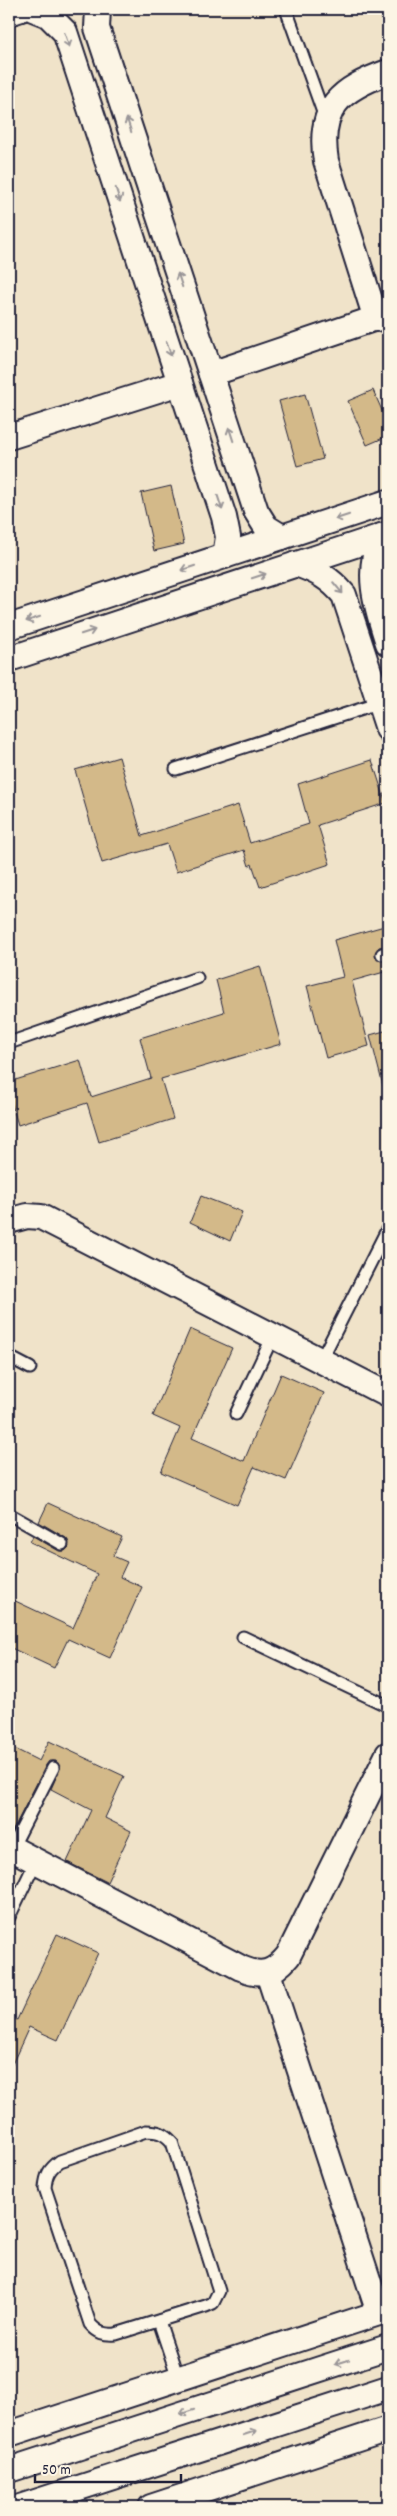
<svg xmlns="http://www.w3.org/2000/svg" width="397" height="2516" viewBox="0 0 397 2516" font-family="Dekko,sans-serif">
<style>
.building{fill:#d3b989;stroke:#22223b}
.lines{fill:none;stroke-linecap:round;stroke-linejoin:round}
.service-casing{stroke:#22223b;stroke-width:15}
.minor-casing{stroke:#22223b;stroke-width:28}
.service{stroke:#fcf5e5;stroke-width:11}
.minor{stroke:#fcf5e5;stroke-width:24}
.oneway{stroke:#9a9698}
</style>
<rect width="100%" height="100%" fill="#f0e3c9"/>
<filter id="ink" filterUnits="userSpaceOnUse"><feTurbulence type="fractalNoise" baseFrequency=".02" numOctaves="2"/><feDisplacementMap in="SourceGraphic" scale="10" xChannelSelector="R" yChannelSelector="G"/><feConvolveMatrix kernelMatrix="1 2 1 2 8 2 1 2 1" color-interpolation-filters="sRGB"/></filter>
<g filter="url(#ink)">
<g class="building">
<polygon points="373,390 388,424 388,436 367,445 348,401"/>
<polygon points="305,394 323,459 297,466 279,401"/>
<polygon points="171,486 184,544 154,551 141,493"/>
<polygon points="119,757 142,836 238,805 250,843 309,824 298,784 372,760 386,803 318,825 330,864 260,887 252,864 249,866 244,850 176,872 167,844 102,863 75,770"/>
<polygon points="388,925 388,945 379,947 375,953 377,960 388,960 388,971 352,981 369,1046 326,1058 307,986 343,977 334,940"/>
<polygon points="260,966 281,1044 161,1079 173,1119 99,1142 87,1103 18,1125 9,1095 9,1082 80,1060 91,1097 151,1078 140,1038 224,1012 216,980"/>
<polygon points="388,1030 388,1085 383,1086 370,1035"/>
<polygon points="201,1196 242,1212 230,1241 190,1222"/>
<polygon points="190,1329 232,1348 192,1438 244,1461 281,1374 324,1393 286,1480 254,1467 237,1505 161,1472 180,1428 153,1416"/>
<polygon points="48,1503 122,1537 113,1556 127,1562 120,1577 142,1587 110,1658 68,1639 54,1668 9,1647 9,1598 73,1628 97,1574 30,1542 33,1536 59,1551 65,1551 69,1547 66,1538 39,1522"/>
<polygon points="49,1741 124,1776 105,1818 131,1831 107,1882 67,1862 91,1810 51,1789 60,1768 56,1761 49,1761 46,1765 11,1834 9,1833 9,1746 39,1761"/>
<polygon points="57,1934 98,1953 58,2040 29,2027 9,2071 9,2016 17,2020"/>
</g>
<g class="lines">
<defs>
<g id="service">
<polyline points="286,9 325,118"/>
<polyline points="176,769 380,703"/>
<polyline points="382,954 388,952"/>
<polyline points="9,1043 197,978"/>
<polyline points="9,1357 30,1368"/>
<polyline points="321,1360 388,1228"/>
<polyline points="236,1414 273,1336"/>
<polyline points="9,1514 62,1544"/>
<polyline points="243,1637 388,1706"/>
<polyline points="12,1848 53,1768"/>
<polyline points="9,1917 36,1861"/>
<path d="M146,2131C158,2131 164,2133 172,2142L219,2291L213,2303L206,2306L116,2334C104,2335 98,2333 90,2324L45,2188C46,2175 49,2169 60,2161Z"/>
<polyline points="159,2321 178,2378"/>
</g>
<g id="minor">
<polyline points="33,9 48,15 65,32 224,517 228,537 225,556"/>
<polyline points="98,9 97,28 256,511 266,527 282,537"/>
<polyline points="9,13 21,9"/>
<path d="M376,319L326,161C317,107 341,89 388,72"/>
<polyline points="211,374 388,314"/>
<polyline points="9,437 180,383"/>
<path d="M381,536C365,574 376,605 388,643"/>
<path d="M296,564C317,571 330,578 344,595L388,729"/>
<polyline points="9,627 388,502"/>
<polyline points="9,659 388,534"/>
<polyline points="9,1221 27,1216 41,1217 388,1395"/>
<path d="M9,1847L241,1968C262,1977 274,1973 288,1956L388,1754"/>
<polyline points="268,1973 379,2313"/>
<polyline points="9,2434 388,2310"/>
<polyline points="9,2470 388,2347"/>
<polyline points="20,2507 388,2388"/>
<polyline points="151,2507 388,2429"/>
</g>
</defs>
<use href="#service" class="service-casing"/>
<use href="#minor" class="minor-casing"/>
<use href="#service" class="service"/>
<use href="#minor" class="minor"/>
</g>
<defs><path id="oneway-shaft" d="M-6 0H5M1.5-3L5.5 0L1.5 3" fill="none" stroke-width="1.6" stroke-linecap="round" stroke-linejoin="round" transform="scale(1.25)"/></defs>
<g class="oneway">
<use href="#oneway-shaft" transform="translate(67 40) rotate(71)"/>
<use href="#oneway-shaft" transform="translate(129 125) rotate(-108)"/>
<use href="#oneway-shaft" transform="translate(118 195) rotate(72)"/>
<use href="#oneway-shaft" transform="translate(180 280) rotate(-108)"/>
<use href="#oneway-shaft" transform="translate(169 349) rotate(72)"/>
<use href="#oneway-shaft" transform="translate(231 434) rotate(-108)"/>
<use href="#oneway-shaft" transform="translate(220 503) rotate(72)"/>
<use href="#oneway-shaft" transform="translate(342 517) rotate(162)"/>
<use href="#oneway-shaft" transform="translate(188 568) rotate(162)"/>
<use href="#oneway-shaft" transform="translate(259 576) rotate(-18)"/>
<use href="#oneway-shaft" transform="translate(338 588) rotate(50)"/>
<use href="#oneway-shaft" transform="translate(33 619) rotate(162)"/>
<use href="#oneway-shaft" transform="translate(88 632) rotate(-18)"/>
<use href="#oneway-shaft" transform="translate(342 2362) rotate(162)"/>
<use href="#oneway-shaft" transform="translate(187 2412) rotate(162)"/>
<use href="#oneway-shaft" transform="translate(250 2433) rotate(-18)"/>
</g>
</g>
<rect width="397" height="2516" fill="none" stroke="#fcf5e5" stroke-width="30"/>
<rect x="15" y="15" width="367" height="2486" fill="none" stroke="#22223b" stroke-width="2" filter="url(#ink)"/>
<path d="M35 2474v8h146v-8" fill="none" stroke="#22223b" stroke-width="2.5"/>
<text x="42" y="2474" font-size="15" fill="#22223b" stroke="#fcf5e5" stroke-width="4" paint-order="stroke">50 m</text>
</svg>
